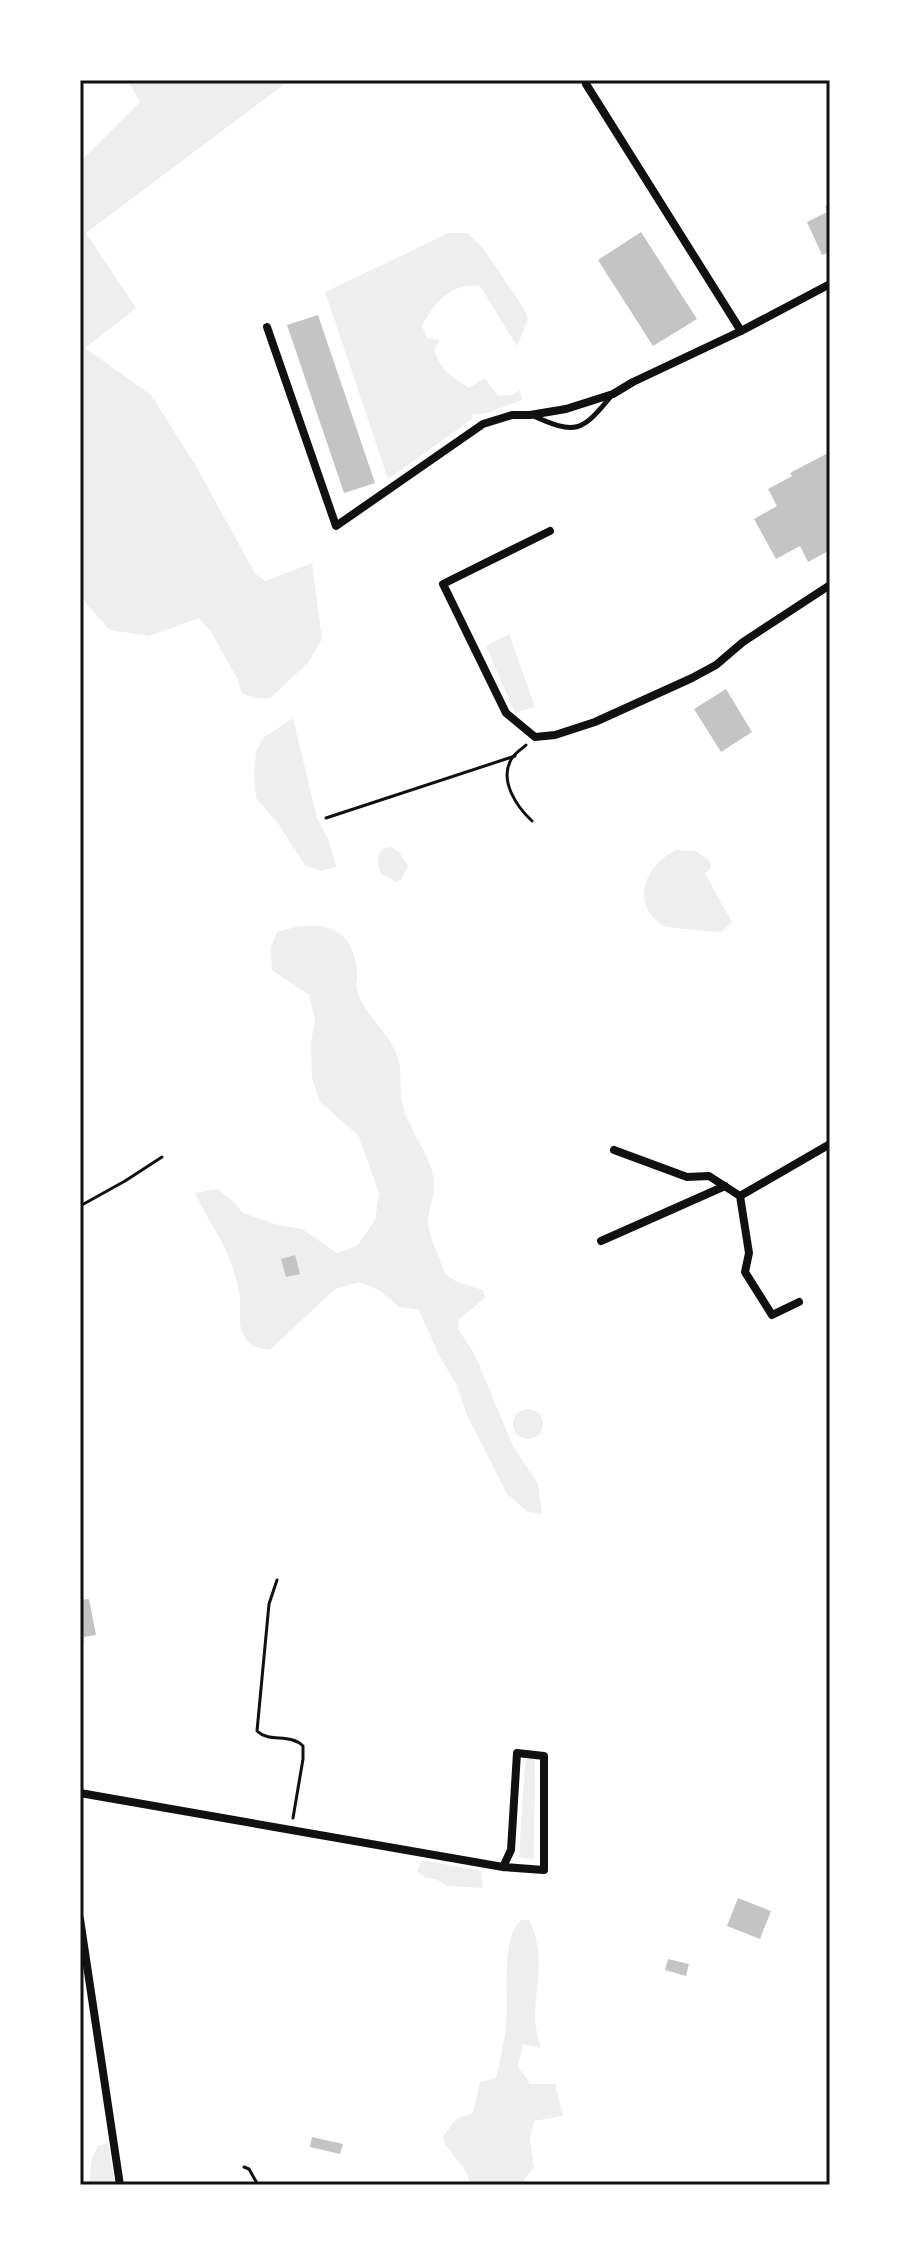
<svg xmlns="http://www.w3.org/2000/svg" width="910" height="2265" viewBox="0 0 910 2265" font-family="Commissioner,sans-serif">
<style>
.green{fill:#eee}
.building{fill:#c4c4c4}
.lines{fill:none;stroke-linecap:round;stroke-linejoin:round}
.path{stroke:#111;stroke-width:3}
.service{stroke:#111;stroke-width:5}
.minor{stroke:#111;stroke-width:8}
.neatline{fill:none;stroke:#111;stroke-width:3}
</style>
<rect width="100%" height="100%" fill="#fff"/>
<g class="green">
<polygon points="136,80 290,80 86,233 136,308 85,348 151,395 196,466 254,572 265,581 312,563 322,639 308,663 270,698 255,698 242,693 237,678 210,630 199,618 149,636 110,630 87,605 80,592 80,162 140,102 130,84"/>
<path d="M449,233H468L482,247L525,310L528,320L517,346L480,286C451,283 435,301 422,326L427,338L440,340L434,350C440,369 452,378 469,388L485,378L498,396L512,395L520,390L522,400L487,413L471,415L472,419L388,479L325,292Z"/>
<polygon points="509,634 535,707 515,713 486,646"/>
<polygon points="293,718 317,818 329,841 336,867 320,871 304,864 278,823 256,798 254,774 256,752 263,738"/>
<path d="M391,847L399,852L408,866L401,880L396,882L381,873C376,862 375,848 391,847Z"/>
<path d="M676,850L695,851L708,859L711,868L705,873L732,922L721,932C714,932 668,928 664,926C629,904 645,865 676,850Z"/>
<path d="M299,926C312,926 329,925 340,934C352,942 356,959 357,972C358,978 355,984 357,990C365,1017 390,1032 398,1058C403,1073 398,1090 403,1106C409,1130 427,1150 433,1174C437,1191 429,1205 428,1222C428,1237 441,1258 445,1274L457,1282L483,1290L485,1298L459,1319L458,1329L474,1353L513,1446L538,1484L542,1514L528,1512L507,1494L467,1415L457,1386L438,1353L419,1310L399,1307L380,1291L360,1282L335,1289L270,1350C259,1348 250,1347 244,1336C237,1324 241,1311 240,1298C239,1286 234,1272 230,1261C222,1237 205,1217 195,1193L217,1189L233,1201L243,1213L275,1224L302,1229L337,1253L357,1246L375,1220L379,1193L358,1135L320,1102L312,1078L311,1042L315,1019L309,995L272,970L271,947L277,932Z"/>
<circle cx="528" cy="1424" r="15"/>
<polygon points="532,1758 535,1761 534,1859 519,1857 525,1763 527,1759"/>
<polygon points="422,1860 481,1871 483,1888 448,1886 435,1879 425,1878 417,1871"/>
<path d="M521,1920H529C546,1953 536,1982 535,2016C535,2027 538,2038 541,2048L523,2044L518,2066L530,2084H555L563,2116L534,2121L530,2138L534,2168L524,2179L525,2185H470C468,2164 448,2156 443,2137L456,2119L473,2113L480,2082L496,2078C500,2060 505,2041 506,2023C509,1995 500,1940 521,1920Z"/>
<polygon points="108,2143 115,2185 89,2185 92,2158 98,2146"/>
</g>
<g class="building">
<polygon points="830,204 830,252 822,255 807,222 827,212 825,206"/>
<polygon points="641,232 697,319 653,346 598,260"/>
<polygon points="318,315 375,483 344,493 287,325"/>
<polygon points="830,452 830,550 808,562 800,546 776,559 754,519 777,506 768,489 792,476 790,473"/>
<polygon points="726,689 752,732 721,752 694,709"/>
<polygon points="295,1255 300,1274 286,1277 281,1259"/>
<polygon points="89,1599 96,1635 83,1637 84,1643 80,1643 80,1600"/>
<polygon points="738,1898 771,1911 760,1939 727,1926"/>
<polygon points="668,1959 689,1964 686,1976 665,1970"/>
<polygon points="312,2137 343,2144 340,2154 310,2147"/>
</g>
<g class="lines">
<g class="path">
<path d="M526,745C522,749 515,753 512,758C498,780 517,807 532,821"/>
<polyline points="326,818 515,756"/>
<polyline points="80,1206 125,1181 162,1157"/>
<path d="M277,1580L269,1604L257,1731C269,1743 290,1733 303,1746V1759L293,1818"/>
<polyline points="244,2167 249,2169 258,2185"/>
</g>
<path class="service" d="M531,415C576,435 581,433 612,395"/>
<g class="minor">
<polyline points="586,84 741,331"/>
<polyline points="267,327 336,526 483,424 512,415 530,415 566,409 613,394 633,382 741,331 830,284"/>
<polyline points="550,531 443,584 506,713 535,737 555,735 595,722 692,678 716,665 743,642 830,585"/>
<polyline points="614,1150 687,1177 709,1176 740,1196 749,1253 745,1272 772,1315 799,1302"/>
<polyline points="740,1196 830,1144"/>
<polyline points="601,1241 725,1186"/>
<polyline points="80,1793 503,1867 544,1870 544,1756 517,1753 511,1850 503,1867"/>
<polyline points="80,1919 120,2185"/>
</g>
</g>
<rect width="910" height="2265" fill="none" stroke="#ffffff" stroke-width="164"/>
<rect x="82" y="82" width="746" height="2101" class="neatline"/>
</svg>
